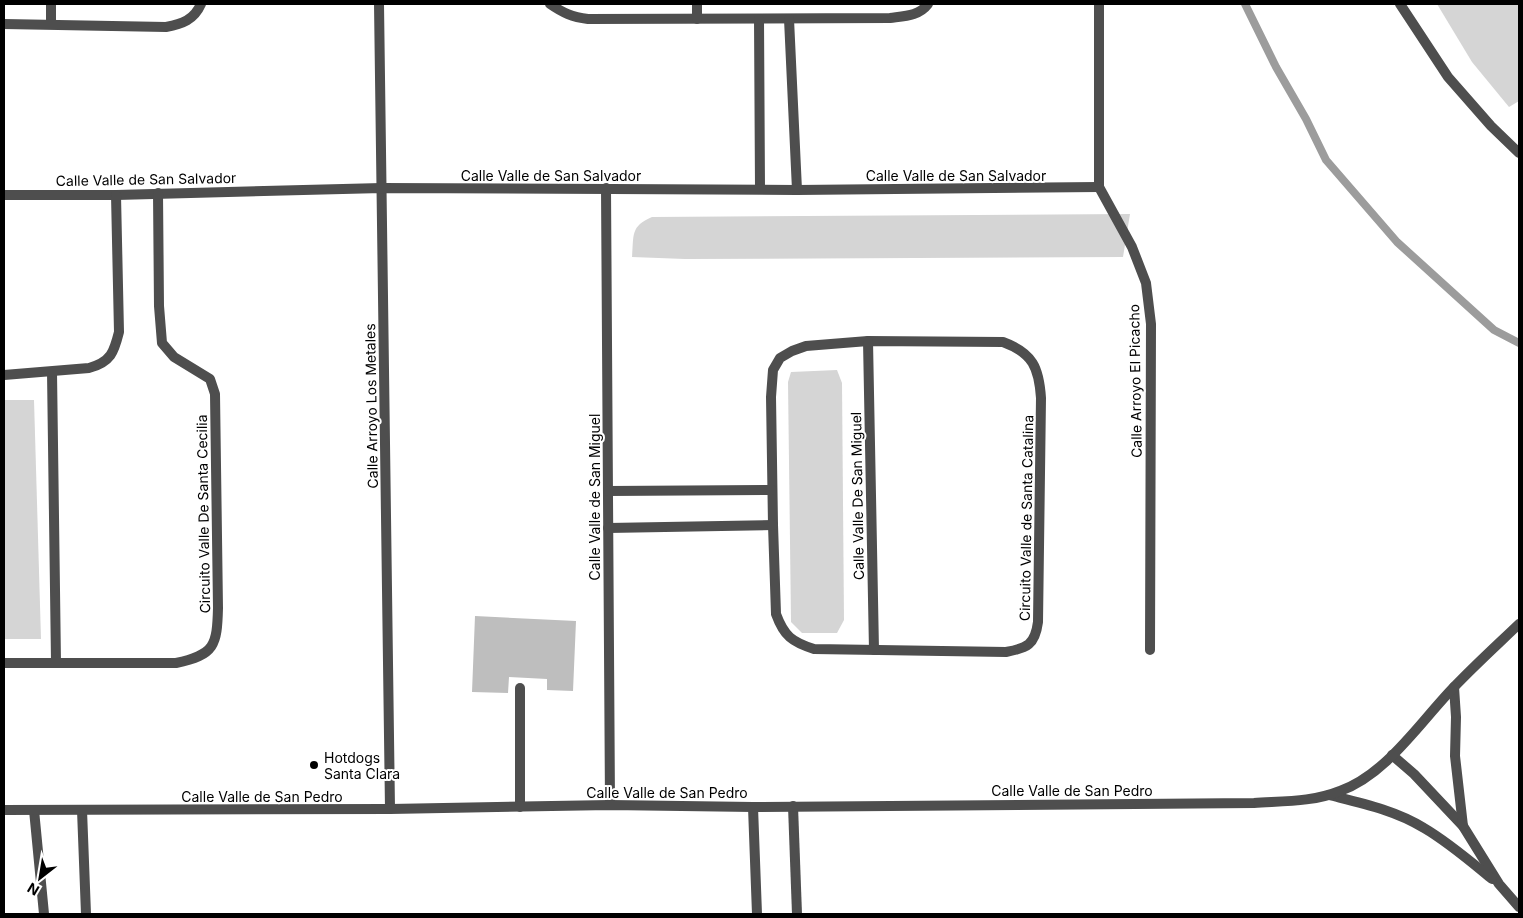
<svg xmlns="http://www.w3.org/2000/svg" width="1523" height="918" viewBox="0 0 1523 918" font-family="Inter,sans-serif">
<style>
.green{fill:#d5d5d5}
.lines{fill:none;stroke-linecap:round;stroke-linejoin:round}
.stream{stroke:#9c9c9c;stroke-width:8}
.building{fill:#bebebe}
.service{stroke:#4e4e4e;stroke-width:10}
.minor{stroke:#4e4e4e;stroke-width:10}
.tertiary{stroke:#4e4e4e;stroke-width:10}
.poi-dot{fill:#000;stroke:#fff;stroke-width:2}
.labels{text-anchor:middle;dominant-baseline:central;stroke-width:4;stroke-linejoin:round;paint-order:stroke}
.street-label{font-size:14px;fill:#000;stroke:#fff}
.poi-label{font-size:14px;fill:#000;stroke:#fff;text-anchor:start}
</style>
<rect width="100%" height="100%" fill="#fff"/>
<g class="green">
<polygon points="1437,4 1519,4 1519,101 1509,107 1472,62"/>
<path d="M1130,214L1123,257L685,259L632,257C634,236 630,226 652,217Z"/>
<polygon points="837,370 842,383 844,620 837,633 802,633 791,622 788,382 791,372"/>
<polygon points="4,400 34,400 41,639 4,639"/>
</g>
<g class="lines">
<polyline class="stream" points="1245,4 1276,67 1306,119 1326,160 1397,242 1494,330 1519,343"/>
</g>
<polygon class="building" points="475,616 576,621 573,691 547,690 547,679 509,677 508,693 472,692"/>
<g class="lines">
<polyline class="service" points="520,807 520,688"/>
<g class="minor">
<polyline points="51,4 51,24"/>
<polyline points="379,4 390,809"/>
<path d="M550,4C563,13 572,17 588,19L890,18C905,16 919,16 928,4"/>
<polyline points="1099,4 1099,187 1132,247 1146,283 1151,324 1150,650"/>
<polyline points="1400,4 1448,77 1491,126 1519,153"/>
<polyline points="697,19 697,4"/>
<polyline points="759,19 760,189"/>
<polyline points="789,19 797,190"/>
<path d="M4,24L166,27C182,24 194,20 201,4"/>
<polyline points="606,188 610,805"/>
<polyline points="4,195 116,195 382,188 797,190 1099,187"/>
<path d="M868,341L1003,342C1033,353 1039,368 1041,398L1038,622C1035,645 1027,648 1006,652L814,649C792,642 784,636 776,614L773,525L771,397L773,370L780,358L792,351L806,346Z"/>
<polyline points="868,341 874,650"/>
<polyline points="52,372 56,662"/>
<path d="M4,375L89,368C111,362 114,352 119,332L116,195"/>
<polyline points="608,491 772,490"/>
<polyline points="608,528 773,525"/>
<path d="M4,663H176C215,655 217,645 218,608L215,394L210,379L174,357L162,343L159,306L158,193"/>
<polyline points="1392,755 1414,774 1463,826 1499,884 1519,907"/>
<path d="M1329,795C1361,803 1395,810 1424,828C1448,842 1470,861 1492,879"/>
<polyline points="793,806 797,914"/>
<polyline points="753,807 757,914"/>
<polyline points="34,810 44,914"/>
<polyline points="82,810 86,914"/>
</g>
<g class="tertiary">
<polyline points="1454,687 1456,717 1455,756 1463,826"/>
<path d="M4,810L390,809L610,805L753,807L1254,803C1283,801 1313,802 1340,791C1387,774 1420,722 1454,687C1475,665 1497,645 1519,624"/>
</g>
</g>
<circle class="poi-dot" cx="314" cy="765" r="5"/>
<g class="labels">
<g class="street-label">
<text x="551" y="175">Calle Valle de San Salvador</text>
<text x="956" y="175">Calle Valle de San Salvador</text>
<text transform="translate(146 179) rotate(-1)">Calle Valle de San Salvador</text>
<text transform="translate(1135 381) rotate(-91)">Calle Arroyo El Picacho</text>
<text transform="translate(371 406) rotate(-91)">Calle Arroyo Los Metales</text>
<text transform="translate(857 496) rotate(-91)">Calle Valle De San Miguel</text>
<text transform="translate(594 497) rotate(-90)">Calle Valle de San Miguel</text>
<text transform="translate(203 514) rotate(-91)">Circuito Valle De Santa Cecilia</text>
<text transform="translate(1026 518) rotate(-89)">Circuito Valle de Santa Catalina</text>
<text x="1072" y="790">Calle Valle de San Pedro</text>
<text x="667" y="792">Calle Valle de San Pedro</text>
<text x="262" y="796">Calle Valle de San Pedro</text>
</g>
<g class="poi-label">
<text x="324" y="757">Hotdogs<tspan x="324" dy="16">Santa Clara</tspan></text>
</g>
</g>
<rect width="1523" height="918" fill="none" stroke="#000000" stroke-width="10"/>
<g transform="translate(40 878) rotate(211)" stroke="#ffffff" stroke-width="4" paint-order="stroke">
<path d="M0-4L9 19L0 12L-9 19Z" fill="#000000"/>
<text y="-8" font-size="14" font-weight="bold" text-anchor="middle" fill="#000000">N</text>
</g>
</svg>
